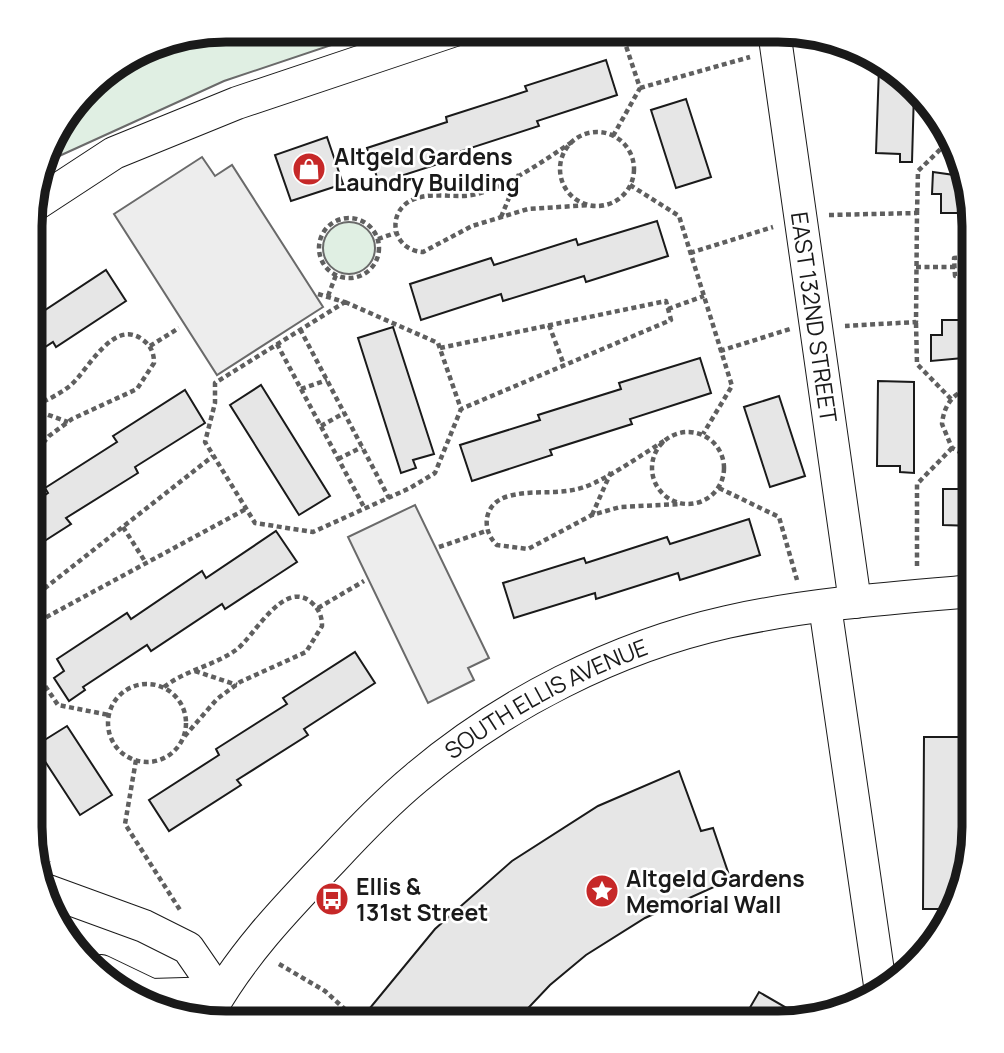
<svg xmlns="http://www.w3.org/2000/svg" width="1004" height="1053" viewBox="0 0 1004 1053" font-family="Manrope,sans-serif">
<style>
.green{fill:#e0efe3;stroke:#6a6a6a;stroke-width:2}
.parking{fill:#ededed;stroke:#6a6a6a;stroke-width:2}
.building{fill:#e6e6e6;stroke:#1a1a1a;stroke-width:2}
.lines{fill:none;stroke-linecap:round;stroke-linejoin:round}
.minor-casing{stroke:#1a1a1a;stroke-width:34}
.path{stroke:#5f5f5f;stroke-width:4.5;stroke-dasharray:5 3.5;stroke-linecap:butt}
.minor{stroke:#fff;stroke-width:32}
.labels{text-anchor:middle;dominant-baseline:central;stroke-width:5;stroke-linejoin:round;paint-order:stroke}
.poi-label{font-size:23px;font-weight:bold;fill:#1a1a1a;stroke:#fff;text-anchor:start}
.street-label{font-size:23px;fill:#1a1a1a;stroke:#fff}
.rim{fill:none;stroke:#1a1a1a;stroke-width:9}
</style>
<rect width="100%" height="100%" fill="#fff"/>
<g class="green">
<polygon points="226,30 376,30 224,81 57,157 41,167 56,128 97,78 163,40"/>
<circle cx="349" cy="248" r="26"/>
</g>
<g class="parking">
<polygon points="202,157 215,176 232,165 323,307 217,375 114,214"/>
<polygon points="415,505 489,658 468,668 474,680 428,703 348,537"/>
</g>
<g class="building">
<polygon points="606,60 617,95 537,121 539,126 458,152 460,157 379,183 367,148 447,122 446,117 527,91 525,86"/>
<polygon points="879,67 889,68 914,91 912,162 900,162 900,154 876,153"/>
<polygon points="686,99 711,177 676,188 651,110"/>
<polygon points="327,137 343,184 291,201 275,155"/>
<polygon points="933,172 961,176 974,213 941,213 941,194 932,194"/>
<polygon points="657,221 668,256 586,282 584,276 503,301 501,294 421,320 410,284 491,258 494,265 576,239 578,245"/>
<polygon points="106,270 126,301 56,347 53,342 33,355 33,310 36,316"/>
<polygon points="942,320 974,320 974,357 931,361 931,335 942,335"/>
<polygon points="393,327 434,454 413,460 416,468 401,473 358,338"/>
<polygon points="700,358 711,393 630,419 632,424 550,450 552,455 472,481 460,445 540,420 538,415 621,389 619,383"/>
<polygon points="878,381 914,382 914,473 900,472 900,466 877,466"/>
<polygon points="261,385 330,496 299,515 230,405"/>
<polygon points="185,390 205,423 135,467 138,473 66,518 71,524 32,549 32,504 48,493 45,488 117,442 113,436"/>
<polygon points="779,396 805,476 770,487 744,407"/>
<polygon points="943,489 974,489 974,526 943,525"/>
<polygon points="749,519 760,555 680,580 678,573 596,599 595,593 514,618 503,583 584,558 586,563 667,537 670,544"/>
<polygon points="276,531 297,562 225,609 222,604 151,651 147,645 83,687 85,690 69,701 54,678 64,671 57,659 127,613 131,619 202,571 206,578"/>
<polygon points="355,652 375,683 304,729 308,735 237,780 241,785 169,831 149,800 219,755 216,749 287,704 283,698"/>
<polygon points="67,726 112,795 80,815 35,746"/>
<polygon points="924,737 974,737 974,839 953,909 923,909"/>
<polygon points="679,771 701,831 713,828 729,875 725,882 645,918 586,955 550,985 514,1023 397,1023 370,1008 435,929 512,861 598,806"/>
<polygon points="759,992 804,1018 790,1023 741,1023"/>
</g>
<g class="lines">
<defs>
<g id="minor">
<path id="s1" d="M774,31L855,602"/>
<polyline points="33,206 114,153 237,103 455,30"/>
<polyline points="825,606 881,992"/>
<polyline points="48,891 144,926 188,948 219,993"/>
<polyline points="101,971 151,995 219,993"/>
<path id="s2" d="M205,1020C237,959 285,909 333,859C359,831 387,802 416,778C503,704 616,647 727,622C808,604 891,598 974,591"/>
</g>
</defs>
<use href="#minor" class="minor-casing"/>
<g class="path">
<path d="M828,40C836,57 854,64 872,55"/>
<polyline points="640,88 750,57"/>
<circle cx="597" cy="169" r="37"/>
<polyline points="613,136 640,88 621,31"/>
<path d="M572,142C545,160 508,186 477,194C458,199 435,192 417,198C385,208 390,250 423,252L472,226L528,209L590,205"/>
<polyline points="630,185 679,216 732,386 703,434"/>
<polyline points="917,213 918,171 949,141"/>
<polyline points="829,215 917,213 916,322 845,326"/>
<polyline points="501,217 519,174"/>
<circle cx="349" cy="248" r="30"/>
<polyline points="378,239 395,233"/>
<polyline points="690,253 773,227"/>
<polyline points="974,256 954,258 955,276 974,278"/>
<polyline points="916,267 955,267"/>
<polyline points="318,294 344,302"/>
<polyline points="328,296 336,275"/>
<polygon points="345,302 438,343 461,409 435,473 410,488 313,532 255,523 205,442 215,403 215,383"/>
<polyline points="668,309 704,296"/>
<polyline points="916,323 917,364 951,399"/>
<polyline points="549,325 564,365"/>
<polyline points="300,329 389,498"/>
<polyline points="277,344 365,509"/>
<polyline points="150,346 179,328"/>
<polyline points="440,348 666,301 671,320 461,409"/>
<polyline points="720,351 790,329"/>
<path d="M974,388C954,391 944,404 942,424L952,448L974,459"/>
<polyline points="301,389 327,380"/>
<polyline points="32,409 68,422"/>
<polyline points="321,426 344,413"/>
<circle cx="688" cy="468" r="36"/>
<path d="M664,441C643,454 616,473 594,483C563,498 538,488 509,496C484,502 480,529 497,545L528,549L592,515L620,507L681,504"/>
<path d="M32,456L49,436L72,419L137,389L154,363C154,353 151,346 143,340C114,317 88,370 71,385C60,394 46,401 32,406"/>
<polyline points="338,459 362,447"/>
<polyline points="719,488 779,517 797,580"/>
<polyline points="592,515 611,472"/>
<polyline points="123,527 146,563"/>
<polyline points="439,547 486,531"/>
<polyline points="917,566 917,484 952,448"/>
<polyline points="31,599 213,456"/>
<polyline points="31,603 41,620 246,509"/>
<polyline points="318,608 364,581"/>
<polyline points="31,665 58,705 109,715"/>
<polyline points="195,671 237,685"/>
<circle cx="147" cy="723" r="39"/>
<path d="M164,687C186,670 213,666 236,650C254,637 283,579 311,602C319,609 322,616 322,626L306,652L240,682L217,699L184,737"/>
<polyline points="136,760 125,824 180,910"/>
<polyline points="30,834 49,863"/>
<polyline points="279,964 325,991 360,1023"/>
</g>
<use href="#minor" class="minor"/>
</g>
<defs>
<symbol id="shop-disc" viewBox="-11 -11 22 22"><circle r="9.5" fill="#c62828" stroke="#fff"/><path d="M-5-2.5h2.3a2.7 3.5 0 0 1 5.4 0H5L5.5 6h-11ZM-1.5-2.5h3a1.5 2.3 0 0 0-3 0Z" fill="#fff"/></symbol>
<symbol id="sight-disc" viewBox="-11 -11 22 22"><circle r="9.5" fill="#c62828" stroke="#fff"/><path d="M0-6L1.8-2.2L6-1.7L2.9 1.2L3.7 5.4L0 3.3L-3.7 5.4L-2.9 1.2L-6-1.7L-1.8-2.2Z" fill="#fff"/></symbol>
<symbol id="bus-disc" viewBox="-11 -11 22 22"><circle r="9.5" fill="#c62828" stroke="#fff"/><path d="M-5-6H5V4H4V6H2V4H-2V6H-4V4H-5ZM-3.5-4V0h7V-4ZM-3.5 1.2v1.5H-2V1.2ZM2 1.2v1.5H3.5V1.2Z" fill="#fff"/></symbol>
</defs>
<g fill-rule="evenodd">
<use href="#shop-disc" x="290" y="150" width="38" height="38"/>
<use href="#sight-disc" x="583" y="872" width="38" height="38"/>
<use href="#bus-disc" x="313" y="880" width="38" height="38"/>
</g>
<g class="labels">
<g class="poi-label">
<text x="334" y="156">Altgeld Gardens<tspan x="334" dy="26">Laundry Building</tspan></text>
<text x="626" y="878">Altgeld Gardens<tspan x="626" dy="26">Memorial Wall</tspan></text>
<text x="356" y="886">Ellis &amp;<tspan x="356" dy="26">131st Street</tspan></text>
</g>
<g class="street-label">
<text stroke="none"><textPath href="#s1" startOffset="289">EAST 132ND STREET</textPath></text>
<text stroke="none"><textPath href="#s2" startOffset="476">SOUTH ELLIS AVENUE</textPath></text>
</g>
</g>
<path d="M0 0H1004V1053H0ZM226 42H778A184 184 0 0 1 962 226V827A184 184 0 0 1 778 1011H226A184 184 0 0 1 42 827V226A184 184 0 0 1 226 42Z" fill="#fff" fill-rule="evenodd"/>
<path class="rim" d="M226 42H778A184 184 0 0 1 962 226V827A184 184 0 0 1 778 1011H226A184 184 0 0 1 42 827V226A184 184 0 0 1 226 42Z"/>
</svg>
